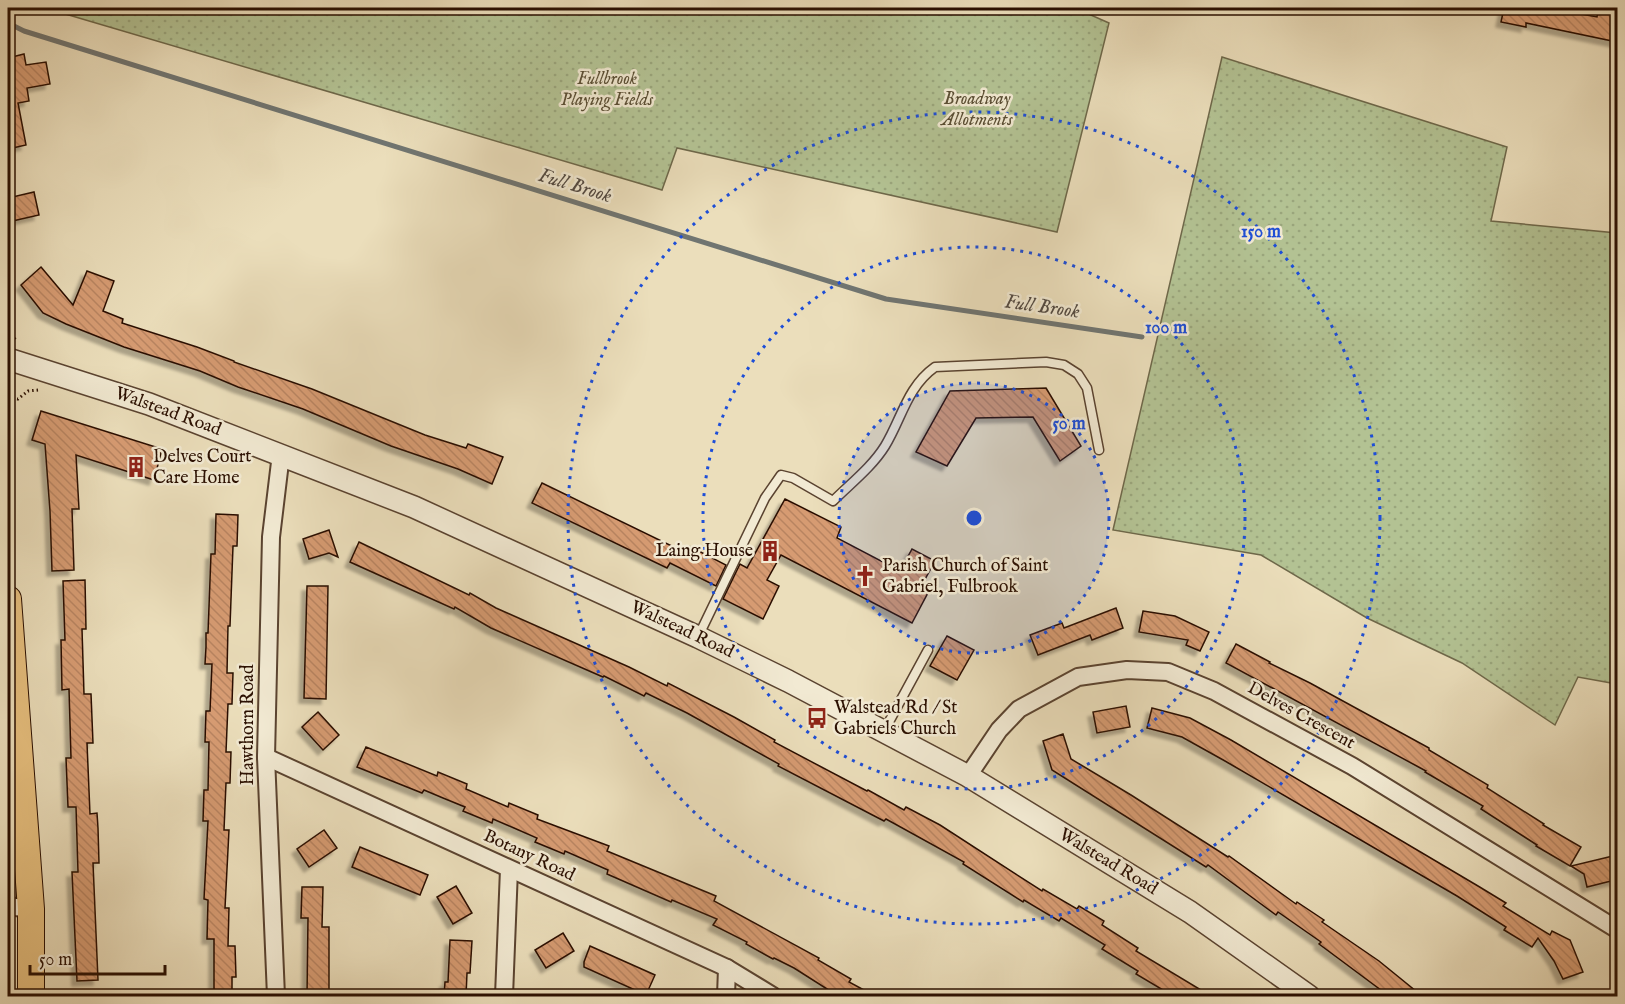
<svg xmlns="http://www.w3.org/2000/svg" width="1625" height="1004" viewBox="0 0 1625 1004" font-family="'IM FELL English',serif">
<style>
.park{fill:url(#park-dots);stroke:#6e684a;stroke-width:1.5}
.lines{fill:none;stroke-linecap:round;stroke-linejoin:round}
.stream{stroke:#707571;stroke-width:5}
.building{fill:url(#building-back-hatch);stroke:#2a0f01;stroke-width:1.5;filter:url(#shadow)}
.service-casing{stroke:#5a4330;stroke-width:11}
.minor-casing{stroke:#5a4330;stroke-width:20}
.tertiary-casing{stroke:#5a4330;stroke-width:24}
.primary-casing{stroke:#2a0f01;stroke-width:28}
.path{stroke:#2a0f01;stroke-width:3;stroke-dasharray:1.5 3;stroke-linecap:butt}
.service{stroke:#f2ead3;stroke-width:8}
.minor{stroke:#f2ead3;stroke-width:16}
.tertiary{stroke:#f2ead3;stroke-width:21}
.primary{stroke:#e6bf7e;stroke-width:26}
.ring{fill:none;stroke:#1d4ed8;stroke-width:3;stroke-dasharray:3 6}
.labels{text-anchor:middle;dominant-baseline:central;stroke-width:5;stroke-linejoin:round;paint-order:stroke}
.park-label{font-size:18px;font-style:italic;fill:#5a4e34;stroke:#f2ead3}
.street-label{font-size:18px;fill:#2a0f01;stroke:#f2ead3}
.poi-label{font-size:18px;fill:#2a0f01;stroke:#f2ead3;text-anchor:start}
.water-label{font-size:20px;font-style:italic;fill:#534a42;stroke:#f2ead3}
.centre{fill:#1d4ed8;stroke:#f2ead3;stroke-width:3}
.ring-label{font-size:18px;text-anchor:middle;font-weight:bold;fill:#1d4ed8;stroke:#f2ead3;stroke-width:5;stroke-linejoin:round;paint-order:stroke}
</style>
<defs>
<pattern id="park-dots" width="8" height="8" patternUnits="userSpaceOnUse" patternTransform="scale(1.5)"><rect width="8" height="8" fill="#b3c293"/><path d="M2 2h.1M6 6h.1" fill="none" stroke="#9aa67d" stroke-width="1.8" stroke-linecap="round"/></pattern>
<pattern id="building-back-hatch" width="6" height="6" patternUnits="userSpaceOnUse" patternTransform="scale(1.5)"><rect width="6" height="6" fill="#d69b72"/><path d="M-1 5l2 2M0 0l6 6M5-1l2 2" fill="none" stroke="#b88461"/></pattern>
<filter id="shadow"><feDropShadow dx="-5" dy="5" stdDeviation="1.5" flood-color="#0004"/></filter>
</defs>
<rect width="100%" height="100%" fill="#ebdebb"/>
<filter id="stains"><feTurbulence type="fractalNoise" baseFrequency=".00333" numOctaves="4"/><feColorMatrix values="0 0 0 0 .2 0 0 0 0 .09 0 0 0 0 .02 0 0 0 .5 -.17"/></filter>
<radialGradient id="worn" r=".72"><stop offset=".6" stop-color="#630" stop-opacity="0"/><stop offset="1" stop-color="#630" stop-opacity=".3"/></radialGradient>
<g class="park">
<polygon points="45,8 1075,8 1109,23 1057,232 677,148 662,190"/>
<polygon points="1222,57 1507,147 1491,221 1617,233 1617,684 1578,677 1555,725 1462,663 1367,618 1261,555 1113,530"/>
</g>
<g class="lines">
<polyline class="stream" points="8,23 24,31 886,299 1142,337"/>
</g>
<g class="building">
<polygon points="1504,8 1570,8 1569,12 1597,17 1598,11 1617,14 1617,42 1526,23 1526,27 1501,22"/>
<polygon points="24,54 26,65 46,62 50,84 27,88 29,101 18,103 26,145 8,149 8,58"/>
<polygon points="34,192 39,215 8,222 8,198"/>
<polygon points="41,267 73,305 87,271 114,281 103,311 123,319 122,323 197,347 234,361 234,362 312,389 425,435 466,448 468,444 503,457 492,484 458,469 391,446 303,409 238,387 200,371 124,347 66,324 43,313 21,285"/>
<polygon points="1046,388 1081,446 1060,461 1033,417 976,418 947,466 916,452 950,391"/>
<polygon points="41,411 162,449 154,480 76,455 79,509 72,509 74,570 52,571 50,511 45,444 32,440"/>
<polygon points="542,483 686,553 689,546 726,565 716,586 670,563 667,568 532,503"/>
<polygon points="785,499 841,527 837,538 900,571 912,549 935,561 923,583 931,587 912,623 781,555 767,580 779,586 763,619 723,599 740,564 747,568"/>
<polygon points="216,514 238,515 237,546 233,546 230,626 228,626 227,673 233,673 232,704 228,704 226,752 231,752 230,783 226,783 224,830 229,830 225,908 229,908 228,946 235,946 236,977 232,977 232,996 214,996 214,939 207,939 208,900 204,899 208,821 203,821 204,790 208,790 209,742 205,742 206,711 210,711 212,664 205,664 206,647 206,633 208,633 211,554 215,554"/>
<polygon points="329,530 338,557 329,553 309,559 303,539"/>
<polygon points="359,542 469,595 470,593 496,608 629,667 667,686 668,683 734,717 775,740 774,742 867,791 868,790 904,810 906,807 940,825 1042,891 1043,889 1077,909 1079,906 1104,921 1102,925 1138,948 1136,951 1211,996 1173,996 1136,974 1138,971 1102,949 1105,945 1061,918 1059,921 1024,900 1023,902 963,864 964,862 886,819 884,821 778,766 779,764 687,713 646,693 644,696 604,676 603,677 491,628 455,607 454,609 350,562"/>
<polygon points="85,580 86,629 82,629 84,694 91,694 93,743 87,743 90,814 97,813 98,828 99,863 93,863 98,980 77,981 72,872 78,872 76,807 68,807 66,758 71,758 69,689 62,690 61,640 65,640 63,581"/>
<polygon points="307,586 328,586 326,699 304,698"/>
<polygon points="1116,608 1123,628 1092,640 1090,635 1038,655 1030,635 1062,623 1064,628"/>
<polygon points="1143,611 1175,616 1209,632 1200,651 1186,645 1188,640 1139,632"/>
<polygon points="947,636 974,650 957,680 930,666"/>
<polygon points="1236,644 1270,662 1269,663 1310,683 1429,748 1429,750 1488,785 1487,788 1544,824 1543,825 1581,847 1570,866 1536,846 1537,845 1481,809 1483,806 1425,772 1426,771 1226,663"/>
<polygon points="1126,706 1130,727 1097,733 1093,712"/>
<polygon points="1152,708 1190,718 1231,740 1478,886 1506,903 1503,906 1550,935 1552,931 1570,940 1583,972 1563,979 1554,961 1538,938 1532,947 1504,930 1506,927 1457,896 1225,761 1182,737 1147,728"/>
<polygon points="318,712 339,735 323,750 302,727"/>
<polygon points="1063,734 1071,759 1131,795 1228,857 1229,856 1296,904 1297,902 1324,920 1322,922 1379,961 1422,996 1389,996 1319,944 1321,942 1278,912 1276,915 1208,865 1206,867 1052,770 1043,741"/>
<polygon points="366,747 437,776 438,772 467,784 466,789 508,807 509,803 538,815 537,819 609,846 607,851 716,896 714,901 819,958 818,960 851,979 849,982 875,996 838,996 794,968 774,958 773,959 746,944 747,942 713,925 717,919 672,900 671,902 607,874 608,870 565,851 564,854 535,842 537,838 514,828 493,819 492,823 463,811 465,807 443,798 424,790 422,793 357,767"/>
<polygon points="324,830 337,848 309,867 297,849"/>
<polygon points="360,847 428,875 420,895 352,867"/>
<polygon points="1617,855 1617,880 1607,882 1587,887 1584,874 1571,866"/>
<polygon points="456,886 472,913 453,924 437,897"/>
<polygon points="302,887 323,887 322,927 329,927 329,996 307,996 308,918 301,918"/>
<polygon points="563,933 574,951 546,968 535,950"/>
<polygon points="450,940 472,941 470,973 467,973 466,996 444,996 445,982 448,982"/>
<polygon points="590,946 655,975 646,995 584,967 584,962"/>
</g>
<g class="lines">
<defs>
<g id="service">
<path d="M698,637L765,498L781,475L793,478L833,501C850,484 872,467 885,446C902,418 907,387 935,367L1046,362L1064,365L1078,374L1087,388L1099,450"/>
<polyline points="884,731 928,650"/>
</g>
<g id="minor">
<polyline points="266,757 727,968 773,996"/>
<polyline points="968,776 999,730 1019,709 1078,677 1127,670 1168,672 1214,691 1352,766 1618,930"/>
<polyline points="8,906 31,909"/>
<polyline points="276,996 266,757 271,537 281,454"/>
<polyline points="504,996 509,869"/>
<polyline points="726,996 727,968"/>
</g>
<polyline id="tertiary" points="8,359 149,404 414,507 698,637 788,681 968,776 1190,912 1309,996"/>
<polyline id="primary" points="8,599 31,909 31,996"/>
</defs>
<use href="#service" class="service-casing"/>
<use href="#minor" class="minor-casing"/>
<use href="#tertiary" class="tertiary-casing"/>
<use href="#primary" class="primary-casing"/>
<g class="path">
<polyline points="8,332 17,341"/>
<polyline points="8,398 18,399 28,391 38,390"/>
</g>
<use href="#service" class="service"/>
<use href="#minor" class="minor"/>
<use href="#tertiary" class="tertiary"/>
<use href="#primary" class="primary"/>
</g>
<circle cx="974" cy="518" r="135" fill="#1d4ed8" fill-opacity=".12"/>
<g class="ring">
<circle cx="974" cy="518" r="135"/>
<circle cx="974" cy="518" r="271"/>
<circle cx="974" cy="518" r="406"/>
</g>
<defs>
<symbol id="building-bare" viewBox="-9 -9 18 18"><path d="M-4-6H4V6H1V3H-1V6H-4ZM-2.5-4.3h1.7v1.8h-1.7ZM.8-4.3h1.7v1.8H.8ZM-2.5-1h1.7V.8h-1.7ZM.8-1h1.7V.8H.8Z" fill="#8f2418" stroke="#f2ead3" stroke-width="2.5" paint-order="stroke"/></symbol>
<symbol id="church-bare" viewBox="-9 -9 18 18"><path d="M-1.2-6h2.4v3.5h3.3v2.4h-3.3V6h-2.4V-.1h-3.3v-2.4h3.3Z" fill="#8f2418" stroke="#f2ead3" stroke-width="2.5" paint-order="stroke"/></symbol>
<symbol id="bus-bare" viewBox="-9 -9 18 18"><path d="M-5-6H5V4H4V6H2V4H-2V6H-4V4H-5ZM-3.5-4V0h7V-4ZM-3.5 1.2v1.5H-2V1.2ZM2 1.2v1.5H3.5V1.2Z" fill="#8f2418" stroke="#f2ead3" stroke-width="2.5" paint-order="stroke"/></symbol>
</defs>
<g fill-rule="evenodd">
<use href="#building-bare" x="121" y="452" width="30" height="30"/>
<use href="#building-bare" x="755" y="536" width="30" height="30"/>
<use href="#church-bare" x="850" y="561" width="30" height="30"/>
<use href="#bus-bare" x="802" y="703" width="30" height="30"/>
</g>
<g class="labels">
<g class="park-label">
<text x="607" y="79">Fullbrook<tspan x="607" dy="21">Playing Fields</tspan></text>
<text x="977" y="99">Broadway<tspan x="977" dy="21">Allotments</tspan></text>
</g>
<g class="street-label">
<text transform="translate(168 412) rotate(20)">Walstead Road</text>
<text transform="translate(682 630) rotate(25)">Walstead Road</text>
<text transform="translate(1301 716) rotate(29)">Delves Crescent</text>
<text transform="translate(248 725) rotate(-90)">Hawthorn Road</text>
<text transform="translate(529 856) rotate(25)">Botany Road</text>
<text transform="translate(1108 862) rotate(31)">Walstead Road</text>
</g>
<g class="poi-label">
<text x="153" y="457">Delves Court<tspan x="153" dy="21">Care Home</tspan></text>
<text x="753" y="551" text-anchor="end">Laing House</text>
<text x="882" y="566">Parish Church of Saint<tspan x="882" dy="21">Gabriel, Fulbrook</tspan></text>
<text x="834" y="708">Walstead Rd / St<tspan x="834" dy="21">Gabriels Church</tspan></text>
</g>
<g class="water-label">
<text transform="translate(575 186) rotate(17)">Full Brook</text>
<text transform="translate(1042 307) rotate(8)">Full Brook</text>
</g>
</g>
<circle cx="974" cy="518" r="9" class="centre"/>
<g class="ring-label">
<text x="1261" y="237">150 m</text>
<text x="1166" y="333">100 m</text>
<text x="1069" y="429">50 m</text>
</g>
<rect width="1625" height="1004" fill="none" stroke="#ebdebb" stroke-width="30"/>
<rect x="9" y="9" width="1607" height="986" fill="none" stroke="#2a0f01" stroke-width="3"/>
<rect x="15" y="15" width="1595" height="974" fill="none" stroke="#2a0f01" stroke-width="1.5"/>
<path d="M30 965v9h135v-9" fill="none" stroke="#2a0f01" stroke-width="3"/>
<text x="39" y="965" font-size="18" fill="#2a0f01" stroke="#f2ead3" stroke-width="4.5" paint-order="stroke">50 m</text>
<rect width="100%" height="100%" filter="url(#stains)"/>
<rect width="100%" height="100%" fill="url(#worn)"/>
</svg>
